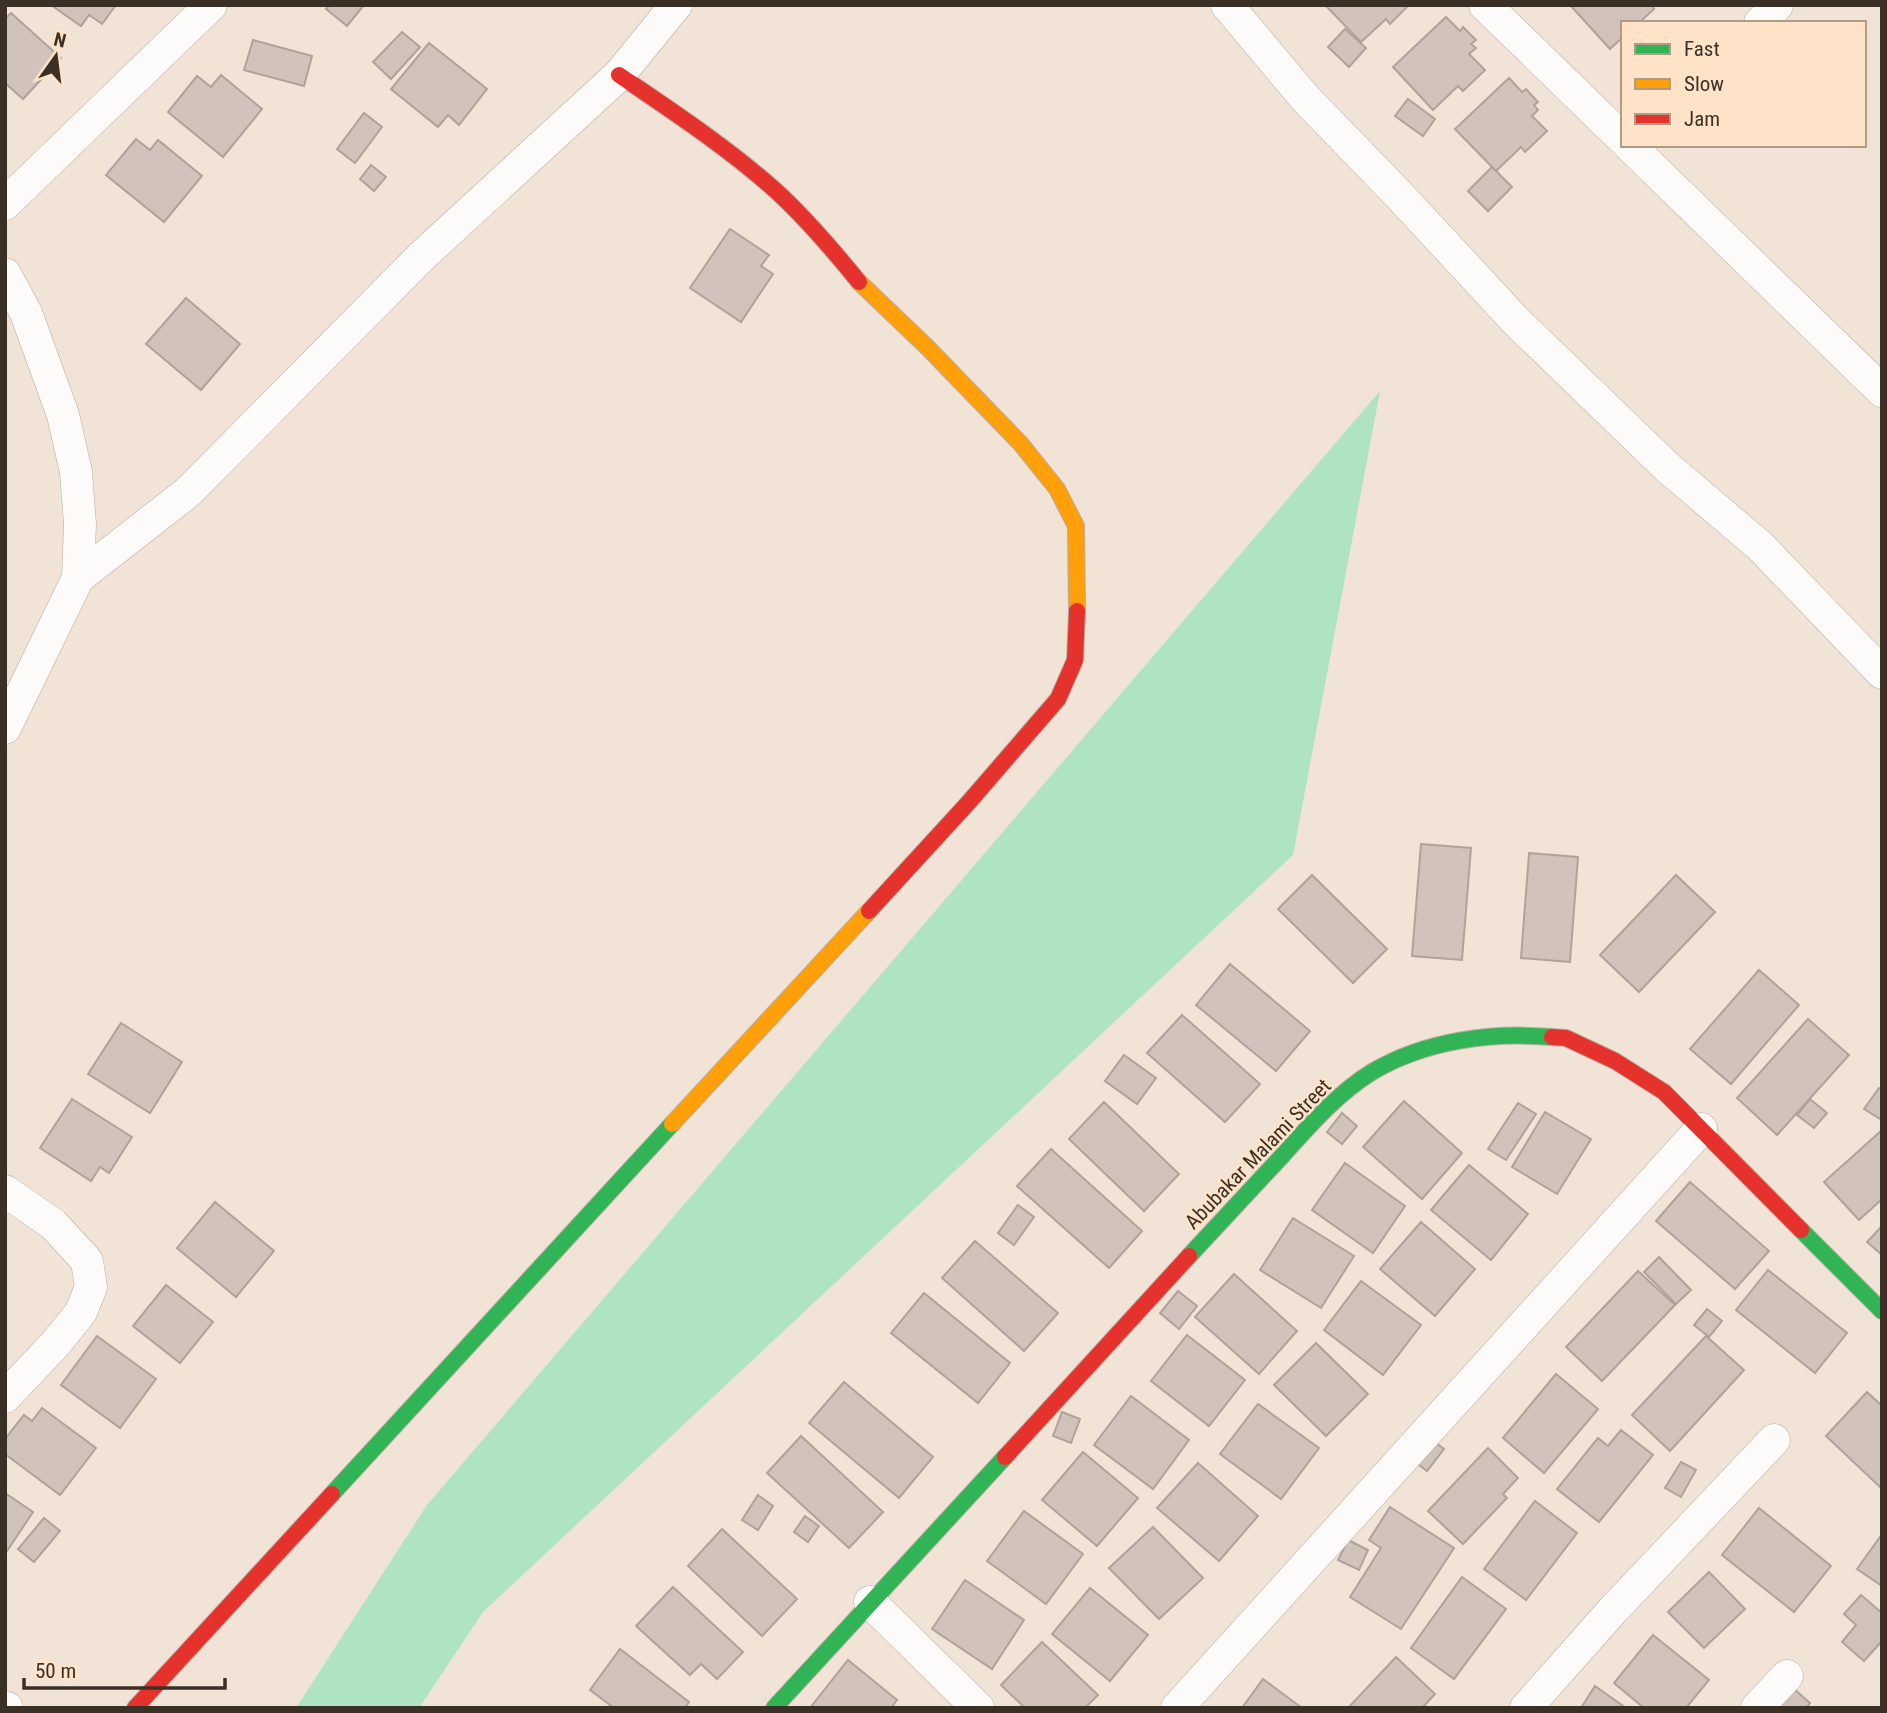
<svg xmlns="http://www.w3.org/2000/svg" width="1887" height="1713" viewBox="0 0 1887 1713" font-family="'Roboto Condensed',sans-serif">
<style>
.green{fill:#afe4c3}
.building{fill:#d1c3bb;stroke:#afa29a;stroke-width:2}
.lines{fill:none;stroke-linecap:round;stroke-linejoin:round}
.street-casing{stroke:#b7ada2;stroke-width:33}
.fast-casing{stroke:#b7ada2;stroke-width:18}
.slow-casing{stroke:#b7ada2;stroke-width:18}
.jam-casing{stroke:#b7ada2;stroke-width:18}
.street{stroke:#fdfbf9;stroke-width:32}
.fast{stroke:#30b455;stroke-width:16}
.slow{stroke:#ff9f0a;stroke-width:16}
.jam{stroke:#e5322d;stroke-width:16}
.labels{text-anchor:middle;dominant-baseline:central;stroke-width:5;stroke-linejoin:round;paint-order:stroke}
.street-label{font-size:21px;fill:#3a3026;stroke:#fee3c8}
</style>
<rect width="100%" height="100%" fill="#f1e3d5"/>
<polygon class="green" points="1380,391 1293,855 483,1612 419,1708 296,1708 427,1505"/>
<g class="building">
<polygon points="51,5 116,5 102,24 89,15 81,26"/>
<polygon points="330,5 364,5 347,26 326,9"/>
<polygon points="1325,5 1409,5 1390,24 1386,19 1361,42"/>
<polygon points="1570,5 1651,5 1654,9 1639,23 1623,23 1623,37 1610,49"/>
<polygon points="11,13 61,58 23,99 5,83 5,19"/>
<polygon points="1446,17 1460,31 1463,27 1476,40 1471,44 1476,48 1469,54 1485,70 1463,91 1458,86 1433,110 1393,67"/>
<polygon points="1345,29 1366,48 1349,67 1328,47"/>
<polygon points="402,32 420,47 391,79 373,62"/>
<polygon points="253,40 312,56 304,86 244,70"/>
<polygon points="429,43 487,89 459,125 448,115 438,127 391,89"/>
<polygon points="221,75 262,109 223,157 168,112 197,76 211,87"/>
<polygon points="1509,78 1522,92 1526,89 1538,102 1534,105 1538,110 1532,116 1547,131 1525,152 1521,147 1496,171 1455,129"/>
<polygon points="1408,99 1435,119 1423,136 1395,116"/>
<polygon points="364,113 382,127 355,163 337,149"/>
<polygon points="136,139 150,150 158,140 202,176 164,222 106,175"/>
<polygon points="371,165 386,177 374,191 360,179"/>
<polygon points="1492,167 1512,187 1488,211 1468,191"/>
<polygon points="730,229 769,255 761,266 773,274 741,322 690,288"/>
<polygon points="186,298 240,344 201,390 146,344"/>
<polygon points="1421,844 1471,848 1462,960 1412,956"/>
<polygon points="1529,853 1578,857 1570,962 1521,958"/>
<polygon points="1312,875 1387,949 1353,983 1278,909"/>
<polygon points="1676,875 1715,912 1639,992 1600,955"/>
<polygon points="1230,964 1310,1031 1276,1071 1196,1005"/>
<polygon points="1759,970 1799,1005 1731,1084 1690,1049"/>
<polygon points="1182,1015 1260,1084 1225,1122 1147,1053"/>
<polygon points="1808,1019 1849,1055 1777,1135 1737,1098"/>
<polygon points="121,1023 182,1062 150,1113 88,1074"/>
<polygon points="1124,1055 1156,1078 1137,1104 1105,1081"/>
<polygon points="1879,1088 1882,1090 1882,1116 1880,1119 1864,1109"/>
<polygon points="72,1099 132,1137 109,1173 100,1167 91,1181 40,1148"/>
<polygon points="1810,1099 1827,1113 1814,1128 1797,1115"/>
<polygon points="1404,1101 1462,1153 1422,1199 1363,1147"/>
<polygon points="1104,1102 1179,1174 1144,1211 1069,1139"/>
<polygon points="1518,1103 1536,1114 1506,1160 1488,1149"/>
<polygon points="1545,1112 1591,1139 1557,1194 1512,1167"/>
<polygon points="1342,1113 1357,1126 1342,1144 1327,1132"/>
<polygon points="1882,1130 1882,1199 1859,1220 1824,1182"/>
<polygon points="1051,1149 1142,1231 1109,1268 1017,1186"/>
<polygon points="1345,1163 1405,1206 1373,1253 1312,1210"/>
<polygon points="1469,1165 1528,1214 1491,1260 1431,1210"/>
<polygon points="1690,1182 1769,1251 1735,1289 1656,1221"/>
<polygon points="215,1202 274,1251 236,1297 177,1248"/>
<polygon points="1018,1205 1034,1217 1014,1245 998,1233"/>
<polygon points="1293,1218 1354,1256 1321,1308 1260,1270"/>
<polygon points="1421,1222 1475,1269 1435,1316 1380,1269"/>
<polygon points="1882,1226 1882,1255 1867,1242"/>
<polygon points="975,1241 1058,1313 1024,1351 942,1278"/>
<polygon points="1659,1257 1691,1290 1676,1304 1644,1272"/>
<polygon points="1768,1270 1847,1333 1815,1373 1736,1310"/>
<polygon points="1638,1271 1675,1305 1602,1381 1566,1347"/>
<polygon points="1234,1274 1297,1331 1259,1374 1195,1317"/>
<polygon points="1361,1281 1421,1325 1383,1375 1324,1330"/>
<polygon points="166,1285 213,1322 180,1363 133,1326"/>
<polygon points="1178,1291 1197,1306 1179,1329 1160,1313"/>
<polygon points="924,1293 1010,1363 978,1403 891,1333"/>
<polygon points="1707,1309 1722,1321 1709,1337 1694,1325"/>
<polygon points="1187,1335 1245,1380 1209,1426 1151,1381"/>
<polygon points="97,1336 156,1379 120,1428 61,1385"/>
<polygon points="1706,1336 1744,1370 1670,1451 1632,1415"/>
<polygon points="1316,1343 1368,1394 1326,1436 1274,1385"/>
<polygon points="1556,1374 1598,1409 1544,1473 1503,1438"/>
<polygon points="844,1382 933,1457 899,1498 809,1423"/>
<polygon points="1867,1392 1882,1406 1882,1489 1826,1436"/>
<polygon points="1131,1396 1189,1440 1153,1489 1094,1445"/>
<polygon points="1258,1404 1319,1448 1281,1499 1220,1454"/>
<polygon points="42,1408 96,1448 60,1495 5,1454 5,1439 24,1415 32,1421"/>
<polygon points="1062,1412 1080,1419 1071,1443 1053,1436"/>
<polygon points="1621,1430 1653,1455 1599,1522 1557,1489 1598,1438 1608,1446"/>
<polygon points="801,1436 883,1512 849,1548 767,1473"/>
<polygon points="1432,1440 1444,1449 1427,1471 1415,1462"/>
<polygon points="1488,1448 1518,1478 1503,1494 1507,1498 1463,1544 1428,1511"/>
<polygon points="1083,1452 1138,1498 1097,1546 1042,1500"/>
<polygon points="1681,1462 1696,1470 1681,1497 1665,1488"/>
<polygon points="1198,1463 1258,1516 1219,1561 1157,1508"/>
<polygon points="5,1493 33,1512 5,1554"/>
<polygon points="758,1495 773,1506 758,1530 742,1520"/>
<polygon points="1535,1501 1577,1533 1526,1600 1484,1569"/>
<polygon points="1390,1507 1454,1548 1401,1629 1350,1597 1381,1548 1369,1540"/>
<polygon points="1759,1508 1831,1566 1794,1612 1722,1555"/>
<polygon points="1024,1511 1083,1554 1046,1604 987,1561"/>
<polygon points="805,1516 819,1526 808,1542 794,1532"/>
<polygon points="44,1518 60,1531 34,1562 18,1549"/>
<polygon points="1153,1527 1203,1578 1159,1619 1109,1568"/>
<polygon points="722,1529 797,1599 762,1636 688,1566"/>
<polygon points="1882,1534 1882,1586 1857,1569"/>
<polygon points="1348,1540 1368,1550 1359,1570 1338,1560"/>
<polygon points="1709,1572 1745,1609 1704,1648 1668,1612"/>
<polygon points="1462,1577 1506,1609 1454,1679 1411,1648"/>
<polygon points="965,1580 1024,1620 992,1669 932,1629"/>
<polygon points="673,1587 743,1652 717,1679 701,1664 690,1675 636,1626"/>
<polygon points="1090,1588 1148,1635 1110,1681 1052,1634"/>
<polygon points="1861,1595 1882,1613 1882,1641 1864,1661 1842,1642 1856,1625 1844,1614"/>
<polygon points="1653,1635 1709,1680 1686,1708 1644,1708 1614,1683"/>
<polygon points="1042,1642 1098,1695 1085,1708 1025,1708 1001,1685"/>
<polygon points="620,1649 689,1702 685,1708 614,1708 590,1690"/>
<polygon points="1396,1657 1435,1694 1422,1708 1348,1708"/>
<polygon points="848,1660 897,1700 891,1708 810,1708"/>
<polygon points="1263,1679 1302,1708 1242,1708"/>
<polygon points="1595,1686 1626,1708 1581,1708"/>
<polygon points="1793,1688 1810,1703 1806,1708 1775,1708"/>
</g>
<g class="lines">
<defs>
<g id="street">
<polyline points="1227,5 1305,98 1400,196 1516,321 1667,467 1760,546 1882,673"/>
<polyline points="1485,5 1623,139"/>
<polyline points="1760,23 1777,5"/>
<polyline points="1629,145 1882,391"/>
<polyline points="5,204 211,5"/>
<polyline points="5,274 26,313 63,415 76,472 80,524 78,578 5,728"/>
<polyline points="78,578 188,492 422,256 619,75 676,5"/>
<polyline points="5,1191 53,1224 87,1261 91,1287 81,1312 57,1342 5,1397"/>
<polyline points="870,1602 978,1708"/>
<polyline points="5,1707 7,1708"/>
<polyline points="1177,1708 1701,1129"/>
<polyline points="1526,1708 1613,1610 1774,1440"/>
<polyline points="1757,1708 1787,1676"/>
</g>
<g id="fast">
<polyline points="1801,1230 1882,1311"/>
<path d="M1189,1256C1221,1222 1252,1188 1283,1155C1310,1125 1338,1093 1372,1072C1426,1040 1492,1032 1552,1037"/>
<polyline points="332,1494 672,1124"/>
<polyline points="774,1708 1005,1457"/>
</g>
<g id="slow">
<polyline points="859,282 927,347 1021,444 1057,489 1076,526 1077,611"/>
<polyline points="672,1124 869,911"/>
</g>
<g id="jam">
<path d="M619,75C672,111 728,148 775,190C806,218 833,250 859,282"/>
<polyline points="869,911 969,802 1058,699 1075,660 1077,611"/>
<polyline points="1552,1037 1566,1038 1615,1061 1664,1092 1801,1230"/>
<polyline points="1005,1457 1189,1256"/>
<polyline points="135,1708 332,1494"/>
</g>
</defs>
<use href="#street" class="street-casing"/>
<use href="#fast" class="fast-casing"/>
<use href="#slow" class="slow-casing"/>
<use href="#jam" class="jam-casing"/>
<use href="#street" class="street"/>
<use href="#fast" class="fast"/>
<use href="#slow" class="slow"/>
<use href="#jam" class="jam"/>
</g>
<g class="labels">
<g class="street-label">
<text transform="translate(1258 1154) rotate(-46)">Abubakar Malami Street</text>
</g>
</g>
<rect width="1887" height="1713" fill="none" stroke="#3a3026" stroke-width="14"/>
<rect x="1621" y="21" width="245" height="126" fill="#fee3c8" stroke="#b09b87" stroke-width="2"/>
<rect x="1635" y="44" width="35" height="10" fill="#30b455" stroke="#b09b87" stroke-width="2"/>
<text x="1684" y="56" font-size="21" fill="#3a3026">Fast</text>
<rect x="1635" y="79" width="35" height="10" fill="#ff9f0a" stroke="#b09b87" stroke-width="2"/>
<text x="1684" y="91" font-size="21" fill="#3a3026">Slow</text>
<rect x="1635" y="114" width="35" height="10" fill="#e5322d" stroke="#b09b87" stroke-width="2"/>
<text x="1684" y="126" font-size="21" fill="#3a3026">Jam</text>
<g transform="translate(56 56) rotate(14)" stroke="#fee3c8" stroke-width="5" paint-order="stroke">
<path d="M0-5L12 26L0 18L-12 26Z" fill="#3a3026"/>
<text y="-10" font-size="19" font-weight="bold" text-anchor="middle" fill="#3a3026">N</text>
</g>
<path d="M24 1678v10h201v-10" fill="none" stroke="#3a3026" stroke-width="3.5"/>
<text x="35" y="1678" font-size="21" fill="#3a3026" stroke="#fee3c8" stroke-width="5" paint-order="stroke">50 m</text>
</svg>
